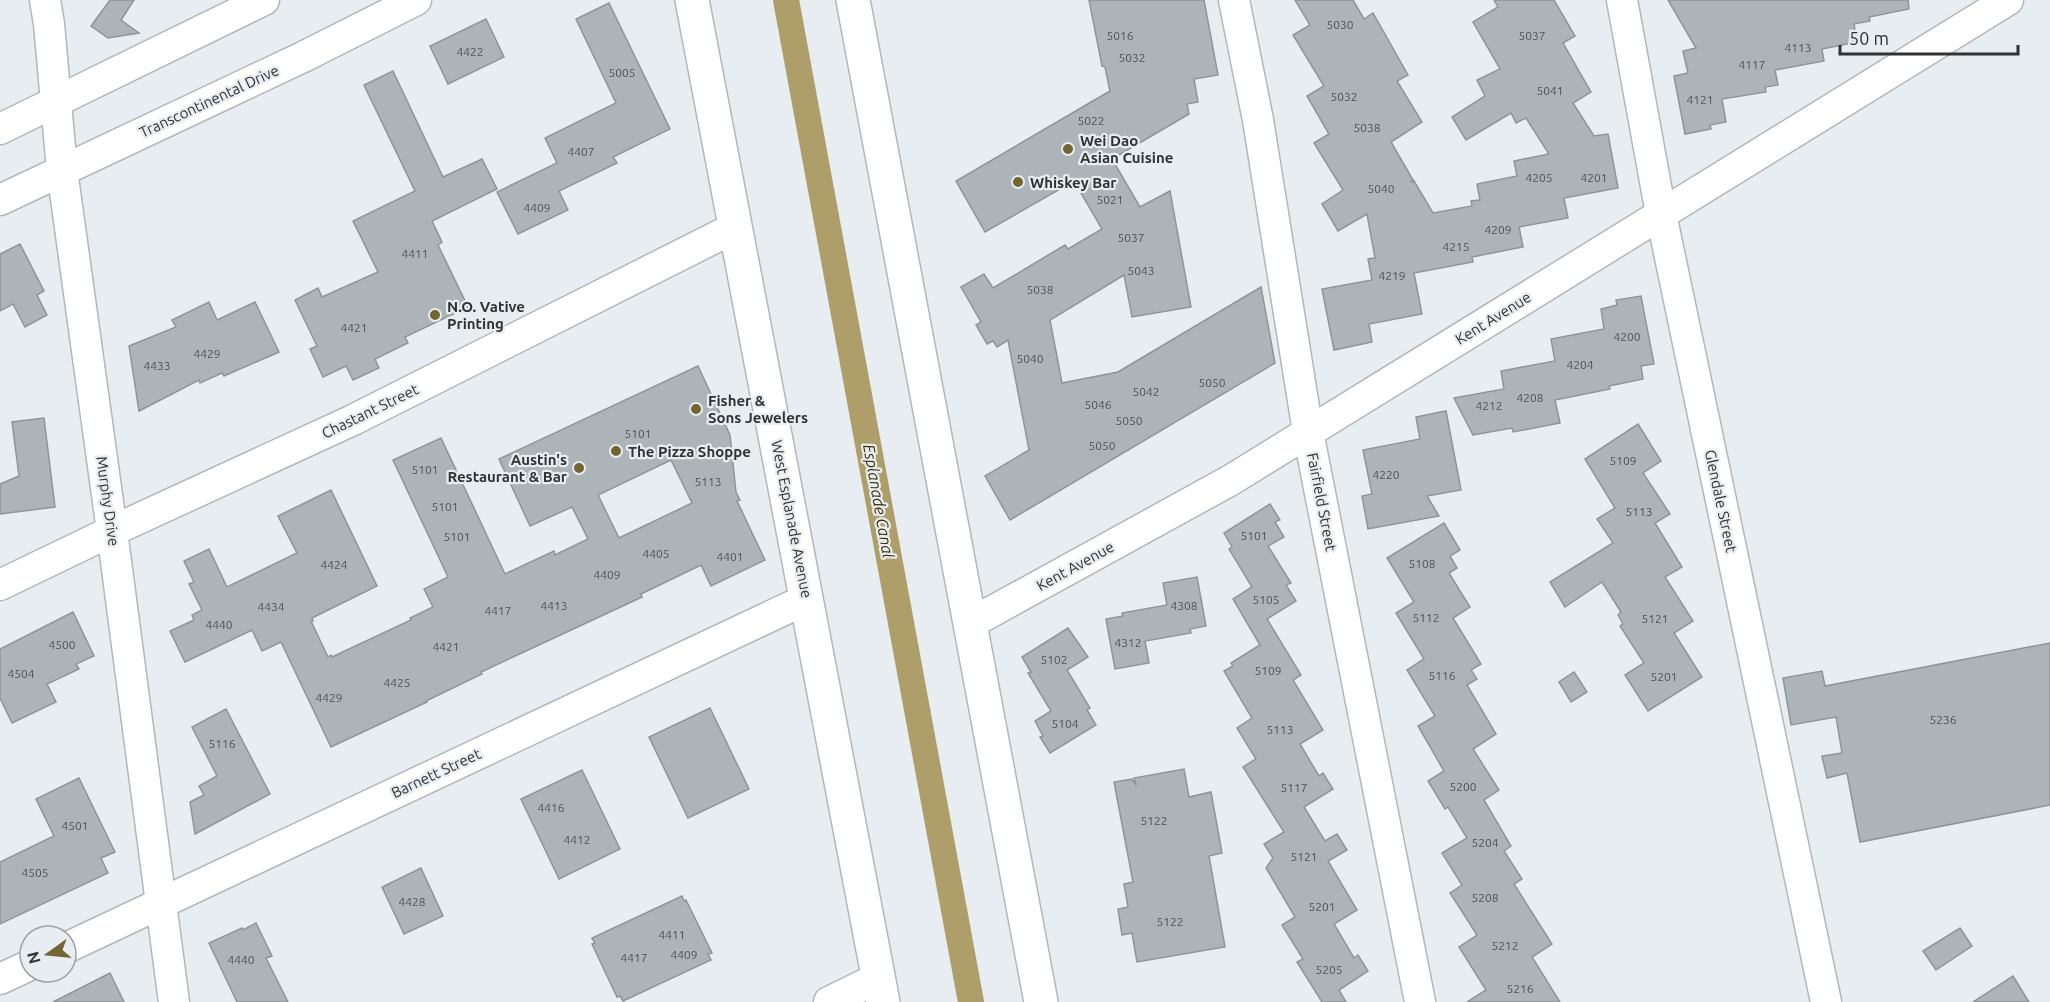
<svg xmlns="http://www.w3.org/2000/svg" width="2050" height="1002" viewBox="0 0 2050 1002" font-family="Ubuntu,sans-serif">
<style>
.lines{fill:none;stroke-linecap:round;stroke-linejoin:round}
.canal{stroke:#ae9e69;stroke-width:26}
.building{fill:#adb4b7;stroke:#8e9497;stroke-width:1.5;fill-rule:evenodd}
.minor-casing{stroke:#b1b7ba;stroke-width:33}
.major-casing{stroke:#b1b7ba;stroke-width:36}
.minor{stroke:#fff;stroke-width:30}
.major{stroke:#fff;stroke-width:33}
.poi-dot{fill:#736432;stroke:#e7edf0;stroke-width:2}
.labels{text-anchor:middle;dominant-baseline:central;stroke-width:4.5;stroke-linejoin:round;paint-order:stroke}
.number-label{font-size:12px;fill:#4f5254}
.street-label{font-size:15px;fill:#303233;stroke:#e7edf0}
.poi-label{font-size:15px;font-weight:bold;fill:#303233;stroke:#e7edf0;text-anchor:start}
.water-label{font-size:16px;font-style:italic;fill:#3a2e01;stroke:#e7edf0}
</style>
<rect width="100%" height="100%" fill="#e7edf0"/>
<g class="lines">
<polyline class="canal" points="786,0 971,1002"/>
</g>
<g class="building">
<polygon points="110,0 134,0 121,20 139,33 108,38 91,26"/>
<polygon points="1089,0 1204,0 1218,75 1194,79 1198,102 1187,104 1189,114 1112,159 1140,207 1170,191 1191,307 1132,317 1124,275 1050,320 1062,383 1118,372 1261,287 1275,363 1010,520 985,476 1029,450 1008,340 997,347 993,341 987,344 976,325 981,322 961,287 984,274 993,288 1065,245 1068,249 1102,229 1074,181 985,232 956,181 1110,91 1105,67 1102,66"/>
<polygon points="1295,0 1353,0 1364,19 1373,13 1408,75 1397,81 1422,122 1391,142 1413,180 1411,182 1414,181 1433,213 1472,206 1471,201 1480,200 1477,184 1517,176 1514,161 1549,154 1526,118 1516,123 1511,113 1466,140 1452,117 1485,96 1477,80 1500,69 1473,22 1498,7 1494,0 1554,0 1575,36 1563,43 1591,92 1573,103 1594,136 1608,134 1618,188 1564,198 1568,218 1519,227 1523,247 1472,257 1473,262 1414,273 1422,314 1369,324 1372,342 1334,350 1322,289 1372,280 1368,259 1375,258 1367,214 1338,231 1322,204 1343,190 1314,143 1329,134 1307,96 1324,86 1293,35 1310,25"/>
<polygon points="1668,0 1908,0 1909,9 1869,17 1870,21 1854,24 1857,42 1822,49 1824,61 1775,70 1778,85 1765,87 1766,92 1722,99 1726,122 1710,125 1711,129 1685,134 1674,76 1688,73 1683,51 1696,48"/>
<polygon points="609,3 670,129 613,157 617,163 559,191 568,210 518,234 497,192 557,163 545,138 616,103 576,19"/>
<polygon points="486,19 504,57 448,84 430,46"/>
<polygon points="393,71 443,177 482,159 497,189 432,221 442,242 438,245 468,307 405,337 408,343 375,359 379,368 353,380 346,366 323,377 310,349 317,346 295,300 318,288 322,297 378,272 353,221 415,191 364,85"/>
<polygon points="20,244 44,291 37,295 47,315 25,327 13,304 0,311 0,254"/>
<polygon points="1641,296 1654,364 1641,366 1643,379 1609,386 1610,389 1555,400 1560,423 1513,432 1512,428 1473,435 1454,398 1504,389 1501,371 1555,361 1551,339 1604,329 1601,309 1617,305 1616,300"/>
<polygon points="209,302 217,320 255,302 279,352 224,376 222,373 200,383 199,380 139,411 129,346 176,327 172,320"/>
<path d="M698,366L730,435L736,492L740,500L737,501L765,560L711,586L701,565L641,594L642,597L481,672L482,674L426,701L427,702L331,747L281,642L262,651L252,630L185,662L170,631L194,620L192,615L202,610L189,584L194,582L184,561L209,549L227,587L297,553L278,516L331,490L377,586L312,618L313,621H311L328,657L331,655L332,657L411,620L410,618L433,607L424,589L448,577L393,460L441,438L505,574L554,551L555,555L588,539L572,507L530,526L499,459ZM671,460L692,503L619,538L598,495Z"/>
<polygon points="1446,411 1461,490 1427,496 1439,516 1368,529 1362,496 1372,494 1363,450 1420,439 1416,417"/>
<polygon points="44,418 55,507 0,514 0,484 19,476 12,422"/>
<polygon points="1638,424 1661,461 1643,473 1670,514 1655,523 1682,567 1665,577 1693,621 1674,633 1702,677 1648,711 1625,675 1644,663 1620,626 1623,624 1618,615 1621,612 1602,582 1565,607 1550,582 1613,543 1597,519 1615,508 1585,459"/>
<polygon points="1270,504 1280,520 1275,522 1284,537 1268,546 1291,583 1286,585 1296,601 1267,619 1301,675 1293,680 1323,730 1300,744 1319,776 1323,773 1333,789 1304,807 1325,841 1337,834 1347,850 1328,861 1357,910 1334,924 1354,958 1358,955 1368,971 1339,990 1346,1002 1322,1002 1297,962 1303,959 1282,925 1295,917 1266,868 1273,858 1264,844 1284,832 1243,767 1256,759 1237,728 1252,718 1224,671 1233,666 1231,663 1260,645 1233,599 1252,587 1229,549 1232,547 1224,533"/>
<polygon points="1444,523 1460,550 1450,556 1457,568 1449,573 1470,607 1453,618 1481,664 1471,670 1477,679 1467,685 1496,734 1473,749 1499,790 1484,800 1511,846 1504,851 1522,879 1514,884 1552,944 1532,957 1560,1002 1467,1002 1486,990 1459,947 1477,935 1450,893 1462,885 1442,853 1467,838 1448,807 1445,809 1428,781 1444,771 1418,726 1435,716 1407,670 1424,659 1396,613 1414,602 1387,558"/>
<polygon points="1197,577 1206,626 1190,629 1191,633 1145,641 1149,663 1115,669 1106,619 1123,616 1122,613 1167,605 1163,583"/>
<polygon points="73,612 94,656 76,664 79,669 47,684 56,702 12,723 0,698 0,649"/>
<polygon points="1068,628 1088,657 1067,670 1090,708 1087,710 1096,725 1050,753 1040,737 1043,736 1035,721 1051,711 1028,673 1031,672 1022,657"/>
<polygon points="2050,643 2050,805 1860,842 1847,773 1827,778 1822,756 1842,753 1836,717 1791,725 1783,678 1822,671 1825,686"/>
<polygon points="1574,672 1587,692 1571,702 1559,682"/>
<polygon points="710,708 749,789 688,818 649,737"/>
<polygon points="226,709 270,794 195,834 190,802 204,795 199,786 217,776 192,727"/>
<polygon points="1184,769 1189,797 1211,792 1222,853 1209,856 1225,947 1137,962 1132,933 1122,935 1118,909 1128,907 1124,884 1133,882 1114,782 1132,779 1136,785 1134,778"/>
<polygon points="582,770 620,849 559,879 521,799"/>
<polygon points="79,778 115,852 101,858 108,873 0,924 0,862 54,836 36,799"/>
<polygon points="421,868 443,916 404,934 382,887"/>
<polygon points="682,896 684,901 686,900 712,953 708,954 711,960 623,1001 620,996 617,997 592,944 595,943 592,938"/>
<polygon points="256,923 272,956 266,958 288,1002 237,1002 209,943 242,928 243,930"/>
<polygon points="1960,928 1972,946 1936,970 1923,951"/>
<polygon points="110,973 124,1002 53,1002"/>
<polygon points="2013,976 2029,1002 1973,1002"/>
</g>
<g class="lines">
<defs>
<g id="minor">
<polyline points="45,0 49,24 62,170 112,531 174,1002"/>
<polyline points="1234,0 1258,120 1308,432 1420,1002"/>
<polyline points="1622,0 1661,214 1826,1002"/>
<polyline points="0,129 264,0"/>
<polyline points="0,200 303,57 416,0"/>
<polyline points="0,585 112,531 353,420 736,227"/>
<polyline points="971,623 1231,480 2008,0"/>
<polyline points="66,948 807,599"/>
<polyline points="0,979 30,965"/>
<polyline points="829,1002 878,978"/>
</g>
<g id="major">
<polyline points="692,0 883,1002"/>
<polyline points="853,0 1041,1002"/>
</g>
</defs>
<use href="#minor" class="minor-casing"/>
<use href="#major" class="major-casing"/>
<use href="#minor" class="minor"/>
<use href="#major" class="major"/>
</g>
<g class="poi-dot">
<circle cx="1068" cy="149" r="6"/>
<circle cx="1018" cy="182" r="6"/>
<circle cx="435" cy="315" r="6"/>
<circle cx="696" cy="409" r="6"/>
<circle cx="616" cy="451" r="6"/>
<circle cx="579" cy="468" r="6"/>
</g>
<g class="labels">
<g class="number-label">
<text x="1340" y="24">5030</text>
<text x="1120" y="35">5016</text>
<text x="1532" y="35">5037</text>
<text x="1798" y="47">4113</text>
<text x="470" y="51">4422</text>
<text x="1132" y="57">5032</text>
<text x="1752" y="64">4117</text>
<text x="622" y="72">5005</text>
<text x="1550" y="90">5041</text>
<text x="1344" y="96">5032</text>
<text x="1700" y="99">4121</text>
<text x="1091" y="120">5022</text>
<text x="1367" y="127">5038</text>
<text x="581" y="151">4407</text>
<text x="1539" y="177">4205</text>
<text x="1594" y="177">4201</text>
<text x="1381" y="188">5040</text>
<text x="1110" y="199">5021</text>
<text x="537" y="207">4409</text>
<text x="1498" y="229">4209</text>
<text x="1131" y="237">5037</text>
<text x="1456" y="246">4215</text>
<text x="415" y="253">4411</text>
<text x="1141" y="270">5043</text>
<text x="1392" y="275">4219</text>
<text x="1040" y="289">5038</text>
<text x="354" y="327">4421</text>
<text x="1627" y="336">4200</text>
<text x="207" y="353">4429</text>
<text x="1030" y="358">5040</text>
<text x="1580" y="364">4204</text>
<text x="157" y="365">4433</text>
<text x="1212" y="382">5050</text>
<text x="1146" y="391">5042</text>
<text x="1530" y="397">4208</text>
<text x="1098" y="404">5046</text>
<text x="1489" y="405">4212</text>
<text x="1129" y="420">5050</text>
<text x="638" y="433">5101</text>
<text x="1102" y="445">5050</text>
<text x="1623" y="460">5109</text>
<text x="425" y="469">5101</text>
<text x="1386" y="474">4220</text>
<text x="708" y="481">5113</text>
<text x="445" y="506">5101</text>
<text x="1639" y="511">5113</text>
<text x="1254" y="535">5101</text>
<text x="457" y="536">5101</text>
<text x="656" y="553">4405</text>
<text x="730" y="556">4401</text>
<text x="1422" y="563">5108</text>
<text x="334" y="564">4424</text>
<text x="607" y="574">4409</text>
<text x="1266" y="599">5105</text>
<text x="554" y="605">4413</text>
<text x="1184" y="605">4308</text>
<text x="271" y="606">4434</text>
<text x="498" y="610">4417</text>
<text x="1426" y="617">5112</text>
<text x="1655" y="618">5121</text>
<text x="219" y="624">4440</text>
<text x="1128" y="642">4312</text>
<text x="62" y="644">4500</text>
<text x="446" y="646">4421</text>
<text x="1054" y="659">5102</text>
<text x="1268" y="670">5109</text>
<text x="21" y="673">4504</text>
<text x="1442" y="675">5116</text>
<text x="1664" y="676">5201</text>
<text x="397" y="682">4425</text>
<text x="329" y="697">4429</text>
<text x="1943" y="719">5236</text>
<text x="1065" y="723">5104</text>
<text x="1280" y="729">5113</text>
<text x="222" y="743">5116</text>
<text x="1463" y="786">5200</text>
<text x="1294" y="787">5117</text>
<text x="551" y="807">4416</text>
<text x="1154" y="820">5122</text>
<text x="75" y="825">4501</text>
<text x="577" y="839">4412</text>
<text x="1485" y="842">5204</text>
<text x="1304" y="856">5121</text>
<text x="35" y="872">4505</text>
<text x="1485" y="897">5208</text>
<text x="412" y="901">4428</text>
<text x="1322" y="906">5201</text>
<text x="1170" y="921">5122</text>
<text x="672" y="934">4411</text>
<text x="1505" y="945">5212</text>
<text x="684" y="954">4409</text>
<text x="634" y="957">4417</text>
<text x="241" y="959">4440</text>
<text x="1329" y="969">5205</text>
<text x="1520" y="988">5216</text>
</g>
<g class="street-label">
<text transform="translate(209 101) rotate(-25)">Transcontinental Drive</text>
<text transform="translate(1493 318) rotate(-32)">Kent Avenue</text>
<text transform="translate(370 411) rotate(-26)">Chastant Street</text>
<text transform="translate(108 501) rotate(82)">Murphy Drive</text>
<text transform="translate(1721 501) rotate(78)">Glendale Street</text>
<text transform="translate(1322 502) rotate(79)">Fairfield Street</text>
<text transform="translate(792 519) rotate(79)">West Esplanade Avenue</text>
<text transform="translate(1075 566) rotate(-29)">Kent Avenue</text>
<text transform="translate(436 773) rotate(-25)">Barnett Street</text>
</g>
<g class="poi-label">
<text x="1080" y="140">Wei Dao<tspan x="1080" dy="17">Asian Cuisine</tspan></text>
<text x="1030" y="182">Whiskey Bar</text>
<text x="447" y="306">N.O. Vative<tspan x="447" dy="17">Printing</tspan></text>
<text x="708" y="400">Fisher &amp;<tspan x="708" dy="17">Sons Jewelers</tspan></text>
<text x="628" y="451">The Pizza Shoppe</text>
<text x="567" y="459" text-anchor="end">Austin's<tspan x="567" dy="17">Restaurant &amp; Bar</tspan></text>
</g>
<g class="water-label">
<text transform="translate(879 501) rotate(80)">Esplanade Canal</text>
</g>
</g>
<g transform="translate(48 954) rotate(255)"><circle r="28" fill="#e7edf0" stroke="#9ea2a4" stroke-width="1.5"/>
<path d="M0-4.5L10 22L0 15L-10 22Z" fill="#736432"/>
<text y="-9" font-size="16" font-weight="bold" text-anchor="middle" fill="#303233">N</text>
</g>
<path d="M1840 45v9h178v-9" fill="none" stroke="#303233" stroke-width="3"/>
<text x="1849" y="45" font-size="18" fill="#303233" stroke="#e7edf0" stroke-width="4.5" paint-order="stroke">50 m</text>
</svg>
